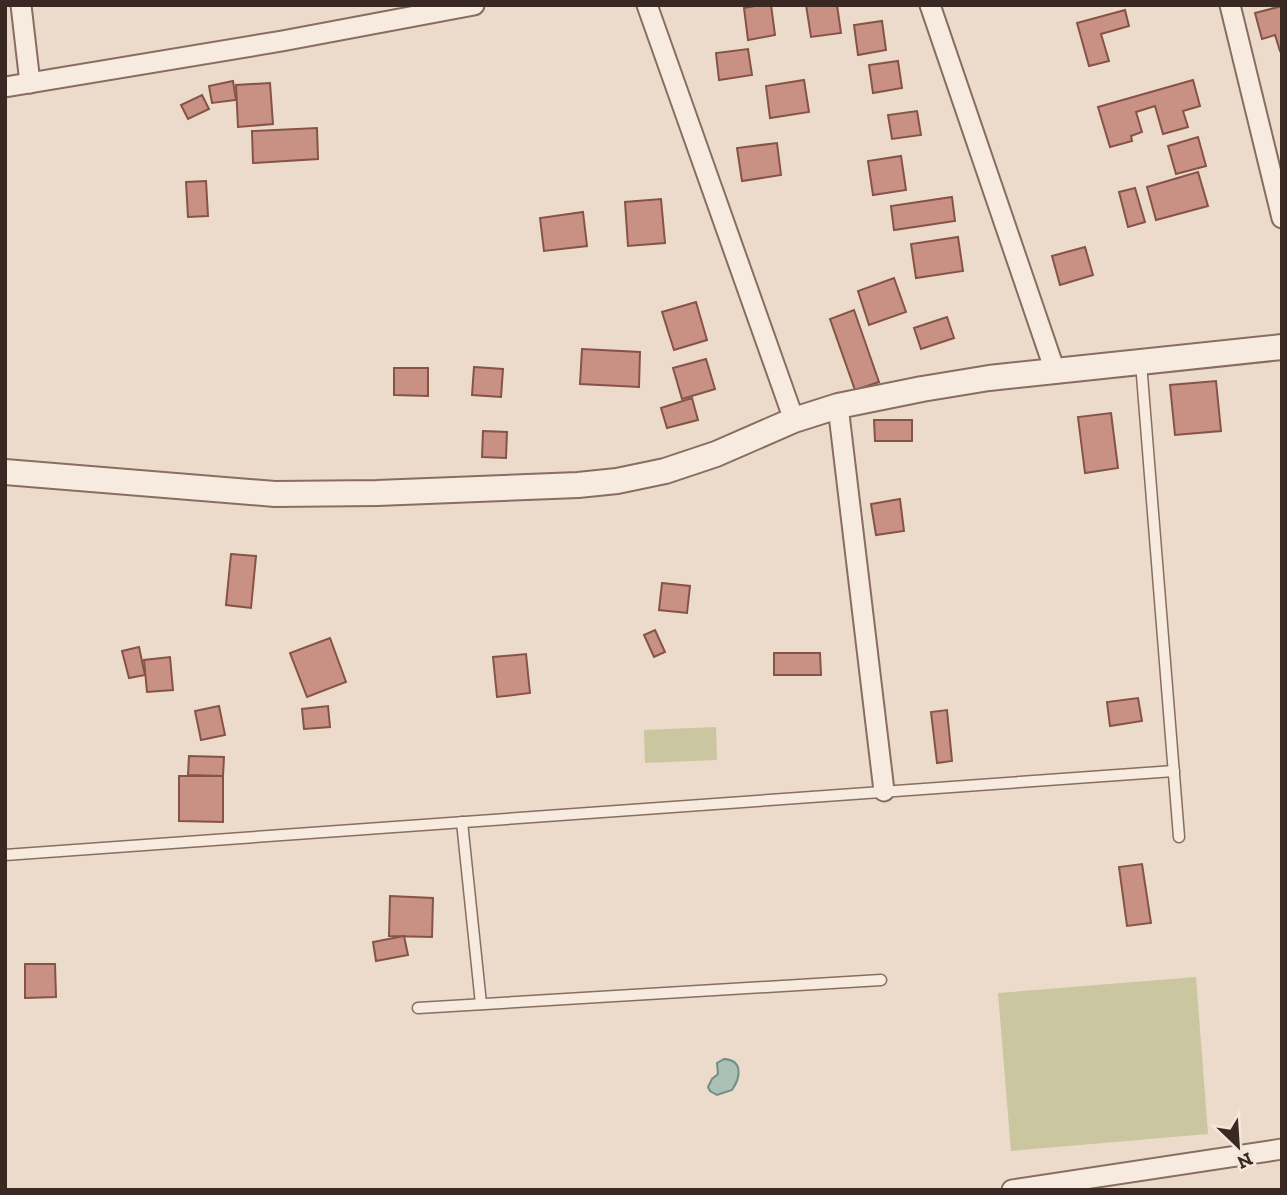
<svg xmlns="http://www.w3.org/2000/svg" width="1287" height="1195" viewBox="0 0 1287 1195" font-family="'Zilla Slab',serif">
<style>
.grass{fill:#cac69f}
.water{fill:#abc1b6;stroke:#728f82;stroke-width:2}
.building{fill:#c89183;stroke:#865347;stroke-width:2}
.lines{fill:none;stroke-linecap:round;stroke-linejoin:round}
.service-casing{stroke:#886d60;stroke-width:13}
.minor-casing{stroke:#886d60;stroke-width:23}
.tertiary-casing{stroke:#886d60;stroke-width:28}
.service{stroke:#f7eade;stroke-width:10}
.minor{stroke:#f7eade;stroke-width:19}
.tertiary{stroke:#f7eade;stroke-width:24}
</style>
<rect width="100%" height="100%" fill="#ecdbcb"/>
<g class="grass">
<polygon points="716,727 717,760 645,763 644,730"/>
<polygon points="1196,977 1208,1134 1011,1151 998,993"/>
</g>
<path class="water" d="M724,1059C743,1060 741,1077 732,1090L717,1095L710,1091L708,1087L712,1079L718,1074L717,1063Z"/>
<g class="building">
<polygon points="760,5 771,5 775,35 748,40 744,8"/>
<polygon points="806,5 837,5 841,33 811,37"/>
<polygon points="1282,6 1282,50 1280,51 1275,35 1262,39 1255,13"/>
<polygon points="1125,10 1129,26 1101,34 1109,61 1089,66 1077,23"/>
<polygon points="882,21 886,50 858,55 854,25"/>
<polygon points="748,49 752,75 719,80 716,53"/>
<polygon points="898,61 902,88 873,93 869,65"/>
<polygon points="804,80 809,112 770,118 766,86"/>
<polygon points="1193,80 1200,106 1183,111 1188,127 1163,134 1155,106 1136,112 1142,132 1131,136 1132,141 1110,147 1098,107"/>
<polygon points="233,81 236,100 212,103 209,86"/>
<polygon points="270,83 273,124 238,127 236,85"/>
<polygon points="202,95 209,109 188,119 181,105"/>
<polygon points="917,111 921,135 892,139 888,115"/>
<polygon points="317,128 318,159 253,163 252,131"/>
<polygon points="1198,137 1206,166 1176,174 1168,146"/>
<polygon points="777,143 781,175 742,181 737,148"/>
<polygon points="901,156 906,190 873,195 868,161"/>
<polygon points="1198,172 1208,206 1156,220 1147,187"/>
<polygon points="206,181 208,216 188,217 186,182"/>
<polygon points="1135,188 1145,222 1128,227 1119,192"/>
<polygon points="952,197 955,221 894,230 891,206"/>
<polygon points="661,199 665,243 628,246 625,202"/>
<polygon points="583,212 587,246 544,251 540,218"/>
<polygon points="958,237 963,271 916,278 911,244"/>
<polygon points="1085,247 1093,275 1060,285 1052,256"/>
<polygon points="894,278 906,312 869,325 858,291"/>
<polygon points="696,302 707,340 674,350 662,312"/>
<polygon points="854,310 879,382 855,390 830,319"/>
<polygon points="947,317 954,338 921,349 914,328"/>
<polygon points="582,349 640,352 639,387 580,384"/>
<polygon points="706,359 715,389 682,399 673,368"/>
<polygon points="474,367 503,369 501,397 472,395"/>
<polygon points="394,368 428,368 428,396 394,395"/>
<polygon points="1216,381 1221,431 1175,435 1170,385"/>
<polygon points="692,398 698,420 667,428 661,408"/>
<polygon points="1111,413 1118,468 1085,473 1078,417"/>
<polygon points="874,420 912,420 912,441 875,441"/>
<polygon points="483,431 507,432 506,458 482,457"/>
<polygon points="900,499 904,531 876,535 871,504"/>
<polygon points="231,554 256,556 251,608 226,605"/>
<polygon points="662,583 690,586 687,613 659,610"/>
<polygon points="655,630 665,652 654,657 644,635"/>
<polygon points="330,638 346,682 307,697 290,653"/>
<polygon points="139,647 145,675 129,678 122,651"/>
<polygon points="774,653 820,653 821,675 774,675"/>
<polygon points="526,654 530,693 497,697 493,657"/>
<polygon points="170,657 173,690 147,692 144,660"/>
<polygon points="1138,698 1142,721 1110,726 1107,702"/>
<polygon points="219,706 225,735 201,740 195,711"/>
<polygon points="328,706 330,727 304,729 302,709"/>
<polygon points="947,710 952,761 937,763 931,712"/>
<polygon points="189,756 224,757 223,776 188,775"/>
<polygon points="179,776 223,776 223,822 179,821"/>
<polygon points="1142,864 1151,923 1127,926 1119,867"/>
<polygon points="390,896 433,898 432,937 389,936"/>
<polygon points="404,936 408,955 376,961 373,942"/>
<polygon points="25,964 55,964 56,997 25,998"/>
</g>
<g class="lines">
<defs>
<g id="service">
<polyline points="1141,363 1179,837"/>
<polyline points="462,822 481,1004"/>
<polyline points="5,855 1174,771"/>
<polyline points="418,1008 881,980"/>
</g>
<g id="minor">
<polyline points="21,5 30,83"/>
<polyline points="647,5 794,420"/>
<polyline points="930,5 1055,371"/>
<polyline points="1230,5 1282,218"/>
<polyline points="5,87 282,41 474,5"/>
<polyline points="838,406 884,791"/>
<polyline points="1012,1190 1282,1149"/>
</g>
<polyline id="tertiary" points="5,472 275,494 377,493 578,485 617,481 665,471 716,454 794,420 838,406 922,389 989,378 1282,347"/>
</defs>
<use href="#service" class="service-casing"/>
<use href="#minor" class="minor-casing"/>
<use href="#tertiary" class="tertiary-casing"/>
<use href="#service" class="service"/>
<use href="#minor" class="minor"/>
<use href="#tertiary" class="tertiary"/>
</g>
<rect width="1287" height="1195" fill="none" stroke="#3a2922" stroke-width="14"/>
<g transform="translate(1238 1146) rotate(155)" stroke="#f4e7da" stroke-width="5" paint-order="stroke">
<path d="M0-5L12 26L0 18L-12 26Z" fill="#3a2922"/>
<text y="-10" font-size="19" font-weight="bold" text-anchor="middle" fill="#3a2922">N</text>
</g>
</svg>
